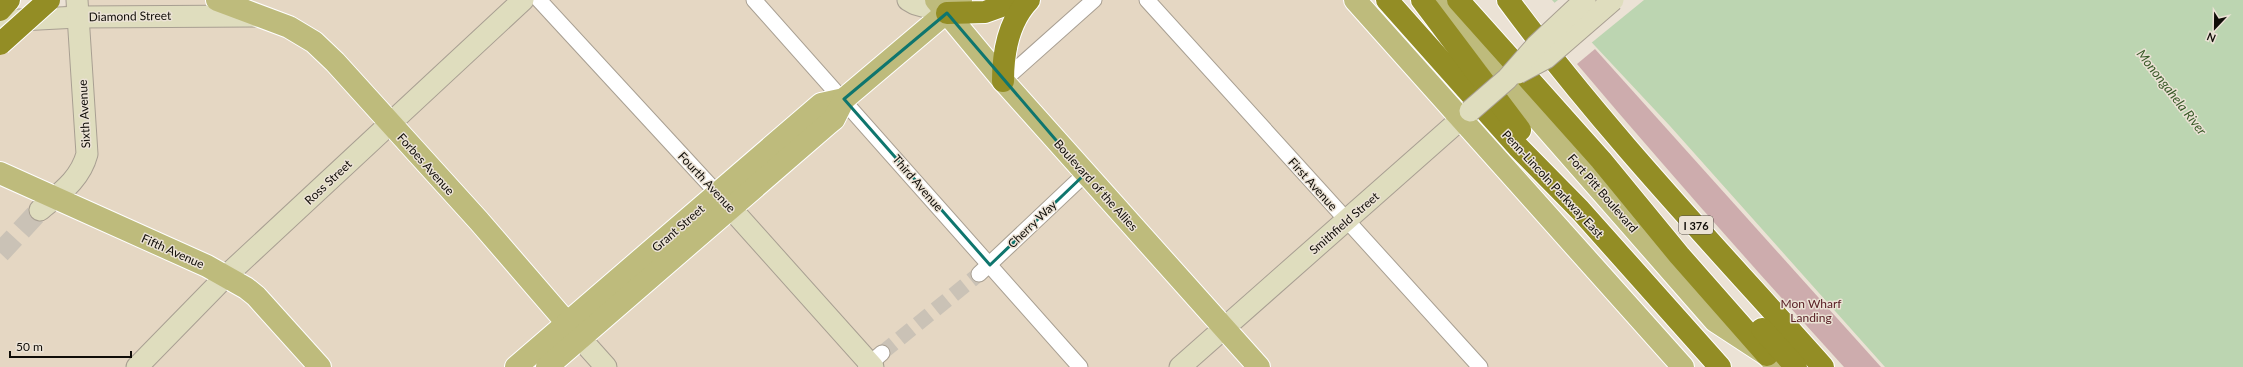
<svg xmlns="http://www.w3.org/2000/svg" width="2243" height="367" viewBox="0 0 2243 367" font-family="Lato,sans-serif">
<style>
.built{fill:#e5d7c3}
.green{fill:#cdacad}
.water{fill:#bcd5b1}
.pier{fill:#ebe2d5}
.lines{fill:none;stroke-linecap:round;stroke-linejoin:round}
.street-tunnel{stroke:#cac2b6;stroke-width:15;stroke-dasharray:15 8;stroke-linecap:butt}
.secondary-tunnel{stroke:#cac2b6;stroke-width:21;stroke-dasharray:21 10;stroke-linecap:butt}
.street-casing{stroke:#a89f92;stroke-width:17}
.secondary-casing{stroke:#a89f92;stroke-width:23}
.primary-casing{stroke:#fff;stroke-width:24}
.highway-casing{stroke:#fff;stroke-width:24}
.street{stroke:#fff;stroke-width:15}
.secondary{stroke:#dfddbe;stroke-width:21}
.primary{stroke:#bebb7c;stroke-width:22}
.highway{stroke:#938d25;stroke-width:22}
.secondary-bridge-casing{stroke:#a89f92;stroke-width:23;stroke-linecap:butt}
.highway-bridge-casing{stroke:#fff;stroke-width:24;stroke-linecap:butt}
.secondary-bridge{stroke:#dfddbe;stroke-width:21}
.highway-bridge{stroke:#938d25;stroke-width:22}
.marked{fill:none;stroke:#0f766e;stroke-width:3;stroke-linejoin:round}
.labels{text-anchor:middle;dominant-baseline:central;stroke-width:3;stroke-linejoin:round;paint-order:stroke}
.shield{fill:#ebe2d5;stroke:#524d46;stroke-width:1}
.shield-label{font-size:11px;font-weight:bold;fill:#100d08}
.street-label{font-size:12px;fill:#100d08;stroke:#ebe2d5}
.park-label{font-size:12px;fill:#5a2026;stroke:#ebe2d5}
.water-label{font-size:13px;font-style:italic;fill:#385927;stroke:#ebe2d5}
</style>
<rect width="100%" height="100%" fill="#ebe2d5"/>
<polygon class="built" points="70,0 1361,0 1690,367 0,367 0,54 28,28 43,28"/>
<path class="green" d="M1595,49L1881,367H1844C1753,267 1664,167 1577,64Z"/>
<polygon class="water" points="1552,0 2243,0 2243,367 1885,367 1670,126"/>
<polygon class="pier" points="1558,0 1644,0 1590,44 1553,4"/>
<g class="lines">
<polyline class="street-tunnel" points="882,353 979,274"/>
<polyline class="secondary-tunnel" points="0,253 40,210"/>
<defs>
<g id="street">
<polyline points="539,0 718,194"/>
<polyline points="754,0 1080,367"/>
<polyline points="1147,0 1480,367"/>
<polyline points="1003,81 1094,0"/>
<polyline points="979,274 1085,174"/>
<polyline points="866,367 882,353"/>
</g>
<g id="secondary">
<polyline points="908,0 915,4 947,13 946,4"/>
<polyline points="0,21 78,17 257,16"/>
<polyline points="719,195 873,367"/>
<path d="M40,210C60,193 80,180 87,154L77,0"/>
<polyline points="580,338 606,367"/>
<polyline points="137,367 226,276 523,0"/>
<polyline points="1180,367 1470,111"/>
</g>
<g id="primary">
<polyline points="217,0 289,27 314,42 335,62 479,221 580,338"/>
<polyline points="936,0 1005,83 1259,367"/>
<polyline points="1355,0 1683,367"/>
<polyline points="1447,0 1495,61 1523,102 1715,321 1767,355 1778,367"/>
<polyline points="0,173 207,266 246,288 256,296 320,367"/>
<polyline points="516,367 821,104 844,99"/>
<polyline points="547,367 828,124 834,119 844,99 961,0"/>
</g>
<g id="highway">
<polyline points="1387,0 1518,147 1580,210 1720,367"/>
<polyline points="1422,0 1520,130"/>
<polyline points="1458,0 1601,160 1679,255 1767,355"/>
<path d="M1508,0C1604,130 1716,247 1823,367"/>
<polyline points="0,10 9,0"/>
<polyline points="947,13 985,12 1018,0"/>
<path d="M1003,81C1003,52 1008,22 1029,0"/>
<polyline points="1762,329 1796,367"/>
</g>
</defs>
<use href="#street" class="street-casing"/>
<use href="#secondary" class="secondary-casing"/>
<use href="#primary" class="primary-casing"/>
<use href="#highway" class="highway-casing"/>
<use href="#street" class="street"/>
<use href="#secondary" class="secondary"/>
<use href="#primary" class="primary"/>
<use href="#highway" class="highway"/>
<defs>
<g id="secondary-bridge">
<polyline points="1518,73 1546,58 1613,0"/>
<polyline points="1470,111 1507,79 1536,46 1585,0"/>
</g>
<polyline id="highway-bridge" points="0,44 49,0"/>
</defs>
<use href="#secondary-bridge" class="secondary-bridge-casing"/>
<use href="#highway-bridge" class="highway-bridge-casing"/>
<use href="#secondary-bridge" class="secondary-bridge"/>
<use href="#highway-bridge" class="highway-bridge"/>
</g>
<path class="marked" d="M947,13L1085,174L990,265L844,99Z"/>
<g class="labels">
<rect class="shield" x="1679" y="216" width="34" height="18" rx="3"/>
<g class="shield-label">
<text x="1696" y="225">I 376</text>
</g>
<g class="street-label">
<text transform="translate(130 16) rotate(-1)">Diamond Street</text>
<text transform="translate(84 114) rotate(-93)">Sixth Avenue</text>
<text transform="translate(426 164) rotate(48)">Forbes Avenue</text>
<text transform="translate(328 182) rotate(-43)">Ross Street</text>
<text transform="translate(707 182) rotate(47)">Fourth Avenue</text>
<text transform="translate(918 183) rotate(49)">Third Avenue</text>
<text transform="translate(1313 184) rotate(48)">First Avenue</text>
<text transform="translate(1553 184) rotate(47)">Penn-Lincoln Parkway East</text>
<text transform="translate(1096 185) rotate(48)">Boulevard of the Allies</text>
<text transform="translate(1603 193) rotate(49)">Fort Pitt Boulevard</text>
<text transform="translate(1344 223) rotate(-41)">Smithfield Street</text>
<text transform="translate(1032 224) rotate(-44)">Cherry Way</text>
<text transform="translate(678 228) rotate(-41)">Grant Street</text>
<text transform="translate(173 251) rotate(24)">Fifth Avenue</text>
</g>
<g class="park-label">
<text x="1811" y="303">Mon Wharf<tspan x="1811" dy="14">Landing</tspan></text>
</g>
<g class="water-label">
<text transform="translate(2172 92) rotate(52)">Monongahela River</text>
</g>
</g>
<g transform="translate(2215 28) rotate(202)" stroke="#ebe2d5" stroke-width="3" paint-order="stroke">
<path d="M0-3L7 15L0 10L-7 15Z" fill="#100d08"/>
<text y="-6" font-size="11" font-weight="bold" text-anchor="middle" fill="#100d08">N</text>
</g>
<path d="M10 351v6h121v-6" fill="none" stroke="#100d08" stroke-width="2"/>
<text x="16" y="351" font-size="12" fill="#100d08" stroke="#ebe2d5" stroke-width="3" paint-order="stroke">50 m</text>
</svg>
